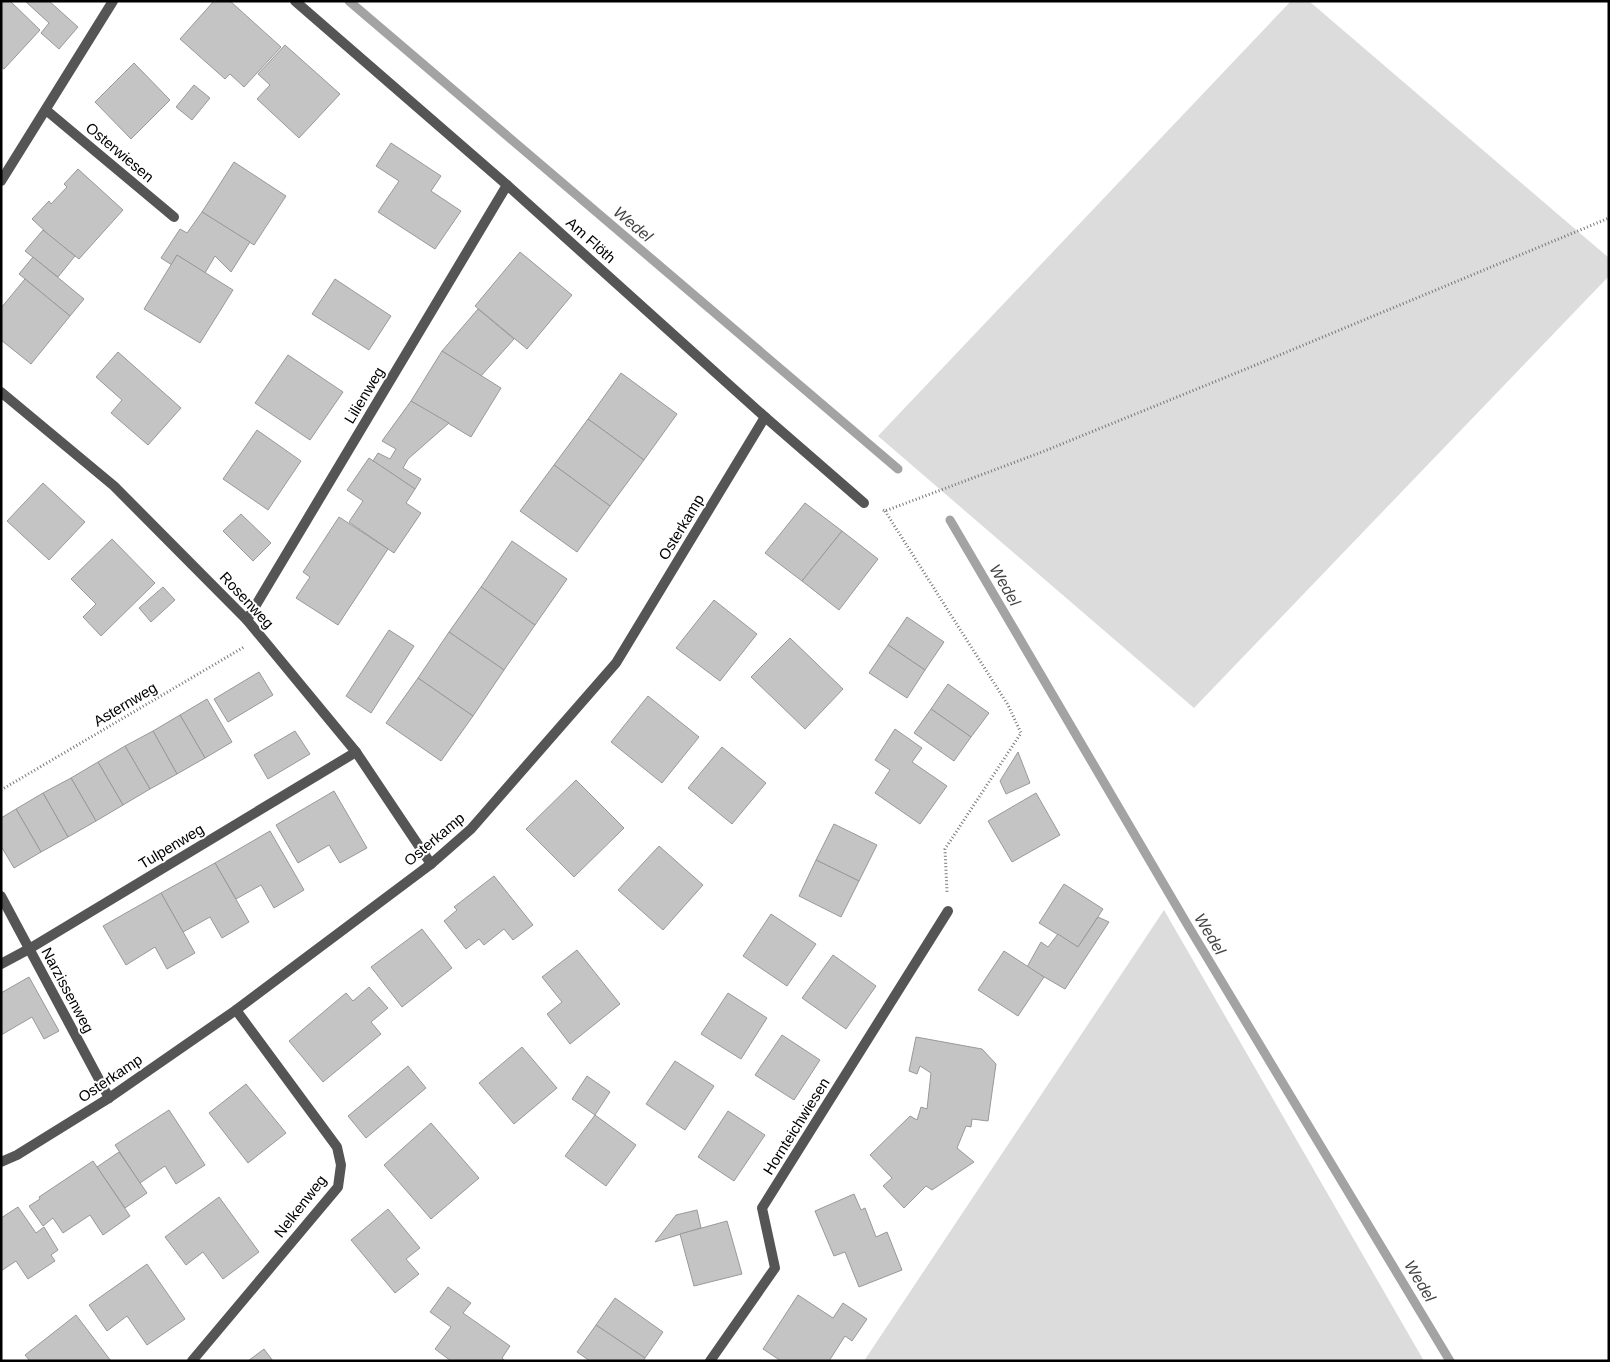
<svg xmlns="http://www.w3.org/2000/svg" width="1610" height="1362" viewBox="0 0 1610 1362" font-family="Helvetica,sans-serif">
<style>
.green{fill:#dcdcdc}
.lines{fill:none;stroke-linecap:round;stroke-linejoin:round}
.stream{stroke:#a3a3a3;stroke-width:9}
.building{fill:#c4c4c4;stroke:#999}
.path{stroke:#777;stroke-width:3;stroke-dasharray:1 2.5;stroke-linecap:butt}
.lane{stroke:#555;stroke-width:10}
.street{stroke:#555;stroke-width:10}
.labels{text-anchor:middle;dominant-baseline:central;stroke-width:4;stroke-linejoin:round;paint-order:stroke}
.street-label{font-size:15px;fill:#000;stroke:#fff}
.water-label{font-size:16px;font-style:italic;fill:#444;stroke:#fff}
</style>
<rect width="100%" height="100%" fill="#fff"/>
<g class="green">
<polygon points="1291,1 1309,1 1609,258 1609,276 1194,708 878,436"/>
<polygon points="1164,910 1424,1361 864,1361"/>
</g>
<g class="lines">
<g class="stream">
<polyline points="349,1 898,469"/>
<polyline points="950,520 1187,924 1450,1361"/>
</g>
</g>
<g class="building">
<polygon points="1,1 10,1 40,30 4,69 1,67"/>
<polygon points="25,1 49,1 78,27 59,49 41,33 49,23"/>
<polygon points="214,1 230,1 281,47 244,87 230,74 225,79 180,39"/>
<polygon points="285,45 340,94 299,138 257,99 270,85 258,74"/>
<polygon points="134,63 170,100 131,139 95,102"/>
<polygon points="194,85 210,98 192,120 176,107"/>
<polygon points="391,143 441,176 431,191 461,211 435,249 378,212 399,181 376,166"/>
<polygon points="234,162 286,196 254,245 202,212"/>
<polygon points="78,169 123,210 79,259 50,236 32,219 49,201 51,204 67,187 64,184"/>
<polygon points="202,212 250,242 231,272 215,256 205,273 177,255 172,265 161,258 180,229 187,233"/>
<polygon points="43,230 75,256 58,277 25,251"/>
<polygon points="520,252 572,295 527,349 475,306"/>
<polygon points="177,255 233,290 200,343 144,309"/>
<polygon points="33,257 84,299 70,316 19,274"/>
<polygon points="25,279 70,316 31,364 1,340 1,308"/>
<polygon points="335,279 391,316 369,350 312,314"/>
<polygon points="478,309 514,339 481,376 442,351"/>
<polygon points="442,351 501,388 471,437 411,401"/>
<polygon points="118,352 181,408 148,445 111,413 122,400 96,377"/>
<polygon points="288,355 343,392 310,440 255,403"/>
<polygon points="621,373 677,414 644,460 588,419"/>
<polygon points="411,401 449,423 408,459 403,468 421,479 415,489 373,461 378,453 390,459 396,449 382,441"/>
<polygon points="588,419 644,460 610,506 554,465"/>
<polygon points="257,430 301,461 268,510 223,479"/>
<polygon points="369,458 415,489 406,503 421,513 394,553 349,522 363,501 347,490"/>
<polygon points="554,465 610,506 577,552 520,511"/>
<polygon points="43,483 85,522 49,560 7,521"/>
<polygon points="805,503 842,531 802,581 765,553"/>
<polygon points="241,514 271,543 253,561 223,531"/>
<polygon points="339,517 388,549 338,625 296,598 310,577 303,572"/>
<polygon points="842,531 878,559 839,610 802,581"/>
<polygon points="112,539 155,583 101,636 83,617 96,604 71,579"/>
<polygon points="512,541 567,579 535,625 481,587"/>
<polygon points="163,587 175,600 151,622 139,608"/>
<polygon points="481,587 535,625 504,670 449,632"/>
<polygon points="714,600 757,634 720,681 676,648"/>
<polygon points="907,617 944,642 925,670 888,645"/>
<polygon points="389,630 414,646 371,713 346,696"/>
<polygon points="449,632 504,670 473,716 418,678"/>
<polygon points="790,638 843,689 805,729 751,677"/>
<polygon points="888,645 925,670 907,698 869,673"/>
<polygon points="259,672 273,695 228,722 214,699"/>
<polygon points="418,678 473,716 441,761 386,723"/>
<polygon points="948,684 989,713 971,737 931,709"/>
<polygon points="648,696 699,737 662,783 611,742"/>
<polygon points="207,699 232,742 205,758 180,715"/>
<polygon points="931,709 971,737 954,761 914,733"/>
<polygon points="180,715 205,758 177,774 153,731"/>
<polygon points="895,729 922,748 912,762 947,786 920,824 875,793 890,770 875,760"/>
<polygon points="153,731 177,774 150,789 125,746"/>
<polygon points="295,731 310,754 268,779 254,755"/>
<polygon points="125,746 150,789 123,805 98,762"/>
<polygon points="722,747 766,783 732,824 688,788"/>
<polygon points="1018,752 1030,783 1006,794 1000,781"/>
<polygon points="98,762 123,805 96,821 71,778"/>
<polygon points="71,778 96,821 68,837 43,793"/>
<polygon points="576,780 624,828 574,877 526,829"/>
<polygon points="334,791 367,848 340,863 329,845 298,863 276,825"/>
<polygon points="43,793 68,837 41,852 16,809"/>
<polygon points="1036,793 1060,835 1012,862 988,821"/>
<polygon points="16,809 41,852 14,868 1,846 1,818"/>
<polygon points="834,824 877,845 859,881 816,860"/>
<polygon points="270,831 304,890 274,908 261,885 236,899 215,863"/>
<polygon points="659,846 703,885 663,930 618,890"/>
<polygon points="816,860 859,881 841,917 799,896"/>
<polygon points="215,863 249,922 222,938 210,917 183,932 161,893"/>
<polygon points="494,876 533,925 513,940 504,929 484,945 479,939 466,949 444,921 457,910 454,907"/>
<polygon points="1064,884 1103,909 1078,947 1039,923"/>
<polygon points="161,893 195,953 167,969 155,947 126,965 103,926"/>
<polygon points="771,914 816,944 787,986 743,956"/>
<polygon points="1098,917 1109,922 1065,989 1027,967 1041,942 1048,947 1058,934 1078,947"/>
<polygon points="422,929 452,968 402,1007 371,967"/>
<polygon points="577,950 620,1004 570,1044 547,1014 562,1002 542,977"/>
<polygon points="1004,951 1044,977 1018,1016 978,990"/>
<polygon points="833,955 876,986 846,1029 802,998"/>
<polygon points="29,977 59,1031 44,1039 32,1017 1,1035 1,993"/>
<polygon points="369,987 388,1008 371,1022 381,1034 323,1082 289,1041 346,993 353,1001"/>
<polygon points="728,993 767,1018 741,1059 701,1034"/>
<polygon points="782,1035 820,1060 794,1100 755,1075"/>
<polygon points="916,1037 982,1049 996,1064 988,1121 972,1119 971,1127 966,1126 957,1148 974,1162 932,1190 926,1186 904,1208 883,1186 892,1178 870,1155 910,1116 917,1120 921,1107 927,1109 931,1073 920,1066 917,1074 909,1071"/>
<polygon points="522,1047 557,1088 514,1124 479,1083"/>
<polygon points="675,1061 714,1086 685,1130 646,1104"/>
<polygon points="408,1066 426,1088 366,1138 348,1116"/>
<polygon points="587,1076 610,1092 595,1115 572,1099"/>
<polygon points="246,1084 286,1133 248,1163 209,1113"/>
<polygon points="169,1110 205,1165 176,1184 165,1166 140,1183 115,1145"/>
<polygon points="728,1111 765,1135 734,1181 698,1157"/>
<polygon points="595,1115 636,1145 606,1186 565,1156"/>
<polygon points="431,1123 479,1178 431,1219 384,1165"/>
<polygon points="119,1152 147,1193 125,1208 97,1167"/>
<polygon points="93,1161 130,1216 103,1235 90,1215 63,1233 53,1218 43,1226 29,1206 40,1199 39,1197"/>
<polygon points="854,1194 861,1210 865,1208 876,1237 887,1232 902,1270 859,1287 845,1252 834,1256 815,1211"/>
<polygon points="219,1197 259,1252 223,1279 203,1252 186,1265 165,1237"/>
<polygon points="18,1207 36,1233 44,1227 58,1250 51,1255 55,1261 28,1279 16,1261 1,1271 1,1218"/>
<polygon points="388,1209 420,1248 406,1259 419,1274 395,1293 351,1240"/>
<polygon points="697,1210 701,1228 655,1242 676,1215"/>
<polygon points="727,1221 742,1274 694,1286 680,1234"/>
<polygon points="147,1264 185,1319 147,1345 127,1316 107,1331 89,1305"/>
<polygon points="448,1287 471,1303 463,1313 510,1346 502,1358 505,1361 451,1361 435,1349 451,1327 430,1312"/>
<polygon points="798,1295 833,1318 843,1303 867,1319 852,1341 845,1336 829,1361 781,1361 763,1349"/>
<polygon points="615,1298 663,1332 645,1358 596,1325"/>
<polygon points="76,1315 111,1361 30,1361 25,1355"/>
<polygon points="596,1325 645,1358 643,1361 590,1361 577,1352"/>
<polygon points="264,1349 273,1361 248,1361"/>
</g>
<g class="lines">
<g class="path">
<polyline points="883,510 885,511 1042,452 1246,369 1609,218"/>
<polyline points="885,511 1008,705 1021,733 945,849 947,892"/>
<polyline points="1,790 244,647"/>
</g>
<polyline class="lane" points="46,110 174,217"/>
<g class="street">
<polyline points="295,1 507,185 765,417 864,503"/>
<polyline points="1,181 113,1"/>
<polyline points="1,392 114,486 247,620 356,752 431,864"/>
<polyline points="247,620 507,185"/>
<polyline points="1,896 109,1098"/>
<polyline points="1,964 29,949 356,752"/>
<polyline points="1,1162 17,1155 109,1098 236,1010 431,864 471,829 616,663 765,417"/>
<polyline points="192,1361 338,1187 341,1165 337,1147 236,1010"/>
<polyline points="710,1361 775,1268 762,1208 948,911"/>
</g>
</g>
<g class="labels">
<g class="street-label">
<text transform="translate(120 152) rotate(40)">Osterwiesen</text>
<text transform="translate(591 240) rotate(42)">Am Flöth</text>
<text transform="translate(364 395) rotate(-59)">Lilienweg</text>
<text transform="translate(681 527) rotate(-59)">Osterkamp</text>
<text transform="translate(247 600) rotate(47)">Rosenweg</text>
<text transform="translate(125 704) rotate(-31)">Asternweg</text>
<text transform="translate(434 839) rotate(-40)">Osterkamp</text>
<text transform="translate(171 846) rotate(-31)">Tulpenweg</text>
<text transform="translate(68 990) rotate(62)">Narzissenweg</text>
<text transform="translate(110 1078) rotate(-34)">Osterkamp</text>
<text transform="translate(796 1126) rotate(-58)">Hornteichwiesen</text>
<text transform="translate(300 1206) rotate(-52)">Nelkenweg</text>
</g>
<g class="water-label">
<text transform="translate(633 224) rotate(40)">Wedel</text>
<text transform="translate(1005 585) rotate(60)">Wedel</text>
<text transform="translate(1210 934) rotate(59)">Wedel</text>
<text transform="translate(1420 1281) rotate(59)">Wedel</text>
</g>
</g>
<rect width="1610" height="1362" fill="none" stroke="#000000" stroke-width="5"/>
</svg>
